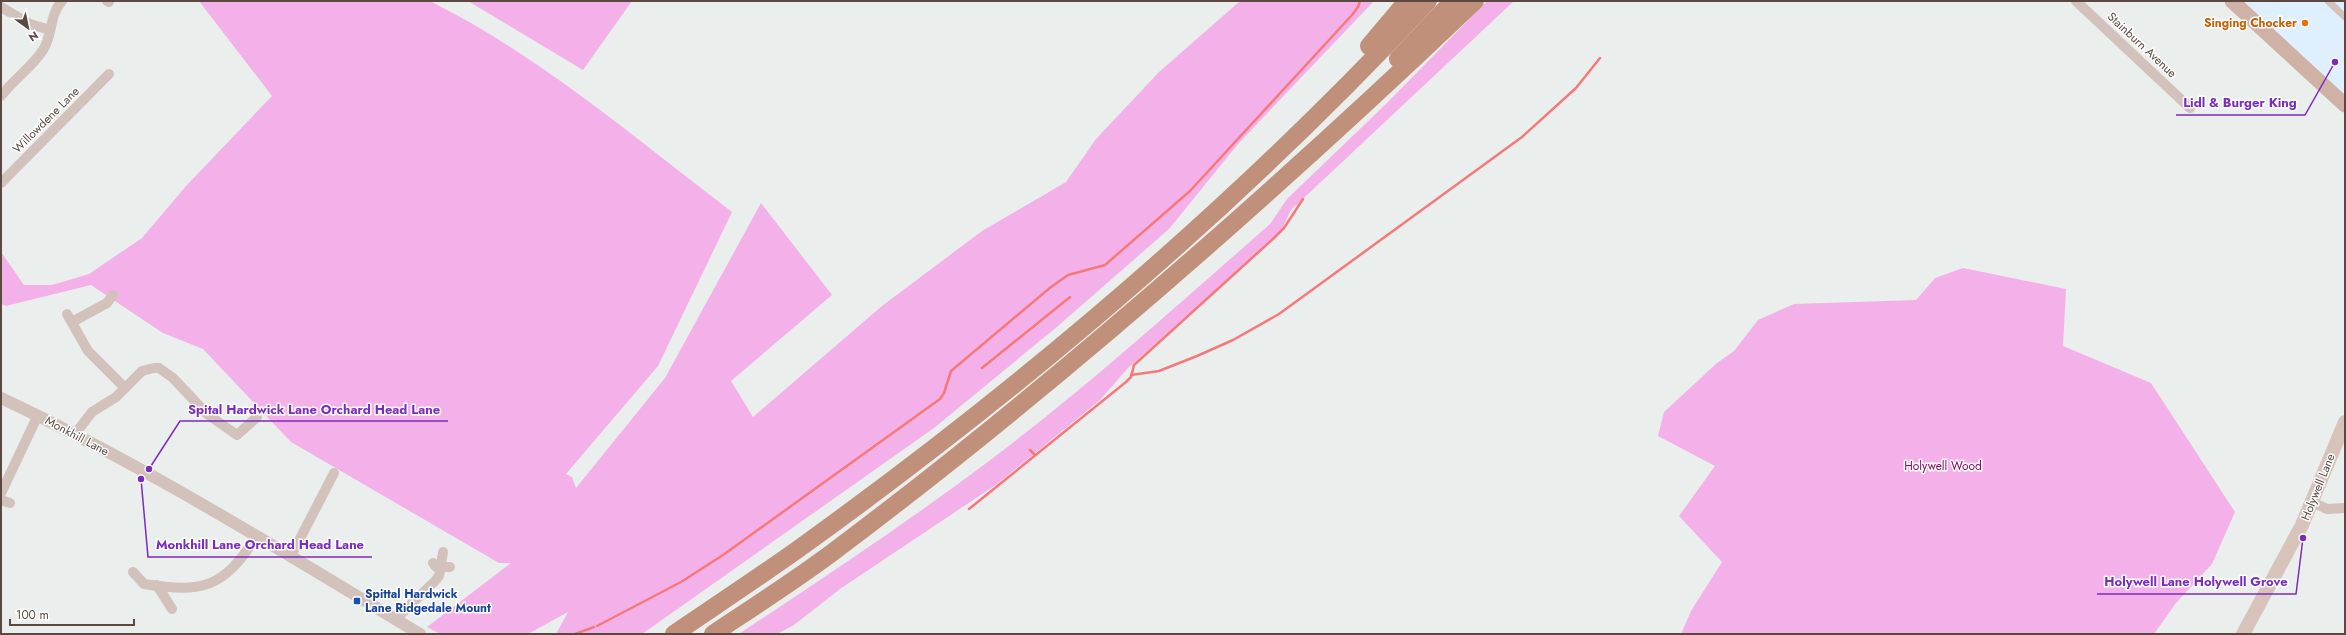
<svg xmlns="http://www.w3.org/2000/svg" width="2346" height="635" viewBox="0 0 2346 635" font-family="Jost,sans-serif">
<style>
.commercial{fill:#dfeffe}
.green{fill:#f4b1e9}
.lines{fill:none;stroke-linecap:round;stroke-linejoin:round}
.stream{stroke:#f6797a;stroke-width:2.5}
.pedestrian{stroke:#d3c1bc;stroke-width:7}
.minor{stroke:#d3c1bc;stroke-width:10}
.tertiary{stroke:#d3c1bc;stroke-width:12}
.secondary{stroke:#d7c3ba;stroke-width:14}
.primary{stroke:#cfb1a6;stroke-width:15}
.motorway{stroke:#c1907b;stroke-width:18}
.food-dot{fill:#e8710a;stroke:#fff;stroke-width:1.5}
.transit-dot{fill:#1a4fb4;stroke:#fff;stroke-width:1.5}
.labels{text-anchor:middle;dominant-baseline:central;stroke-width:3;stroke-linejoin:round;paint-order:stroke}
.food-label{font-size:12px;font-weight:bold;fill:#c56008;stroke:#fff;text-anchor:end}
.street-label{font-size:12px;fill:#5a4841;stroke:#fff}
.park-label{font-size:12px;fill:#830b62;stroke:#fff}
.transit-label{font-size:12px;font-weight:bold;fill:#164399;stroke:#fff;text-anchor:start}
.leader{fill:none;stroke:#7b2cbf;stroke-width:1.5}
.callout-dot{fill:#7b2cbf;stroke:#fff;stroke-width:1.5}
.callout-label{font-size:13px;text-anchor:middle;font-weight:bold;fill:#7b2cbf;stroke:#fff;stroke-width:3;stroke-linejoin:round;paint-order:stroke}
</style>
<rect width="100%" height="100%" fill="#eaeeed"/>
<polygon class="commercial" points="2243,1 2345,1 2345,97 2261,17"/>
<g class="green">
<path d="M199,1H430C540,56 635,138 732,212L658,366L566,474L572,477L576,488L665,378L761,203L832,295L731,381L753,417L882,306L982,231L1066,182L1096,139L1159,72L1240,1H1374L1238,144L1169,229L1058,326L934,428L642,634H556L568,612L528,634H440L427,627L511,563H499L291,442L203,349L163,333L91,285L6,306L1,304V252L24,285H52L89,274L142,238L186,186L272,96Z"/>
<polygon points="468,1 632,1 583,70"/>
<path d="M1487,1H1514L1291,210L1280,233L1128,368L1100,400L997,484L840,589L794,625L777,634H739C823,578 908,522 989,461C1087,387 1178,305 1270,224L1287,199L1387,103Z"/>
<polygon points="1963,268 2066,289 2063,346 2151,383 2235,512 2212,564 2176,603 2154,634 1681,634 1691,611 1722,562 1679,516 1715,466 1658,436 1664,412 1717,363 1734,351 1758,320 1794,304 1916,300 1935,278"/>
</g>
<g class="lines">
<g class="stream">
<polyline points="982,368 1070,297"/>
<polyline points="1131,375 1159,371 1197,356 1233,340 1279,314 1522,137 1576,88 1600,58"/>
<polyline points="1030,450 1035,455"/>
<polyline points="969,509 1126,382 1131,377 1134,365 1274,238 1284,228 1303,199"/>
<polyline points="597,626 681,582 723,555 940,399 944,393 951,371 1051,287 1068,275 1105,265 1190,191 1352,15 1358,7 1360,1"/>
<polyline points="575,634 594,627"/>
</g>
<polyline class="pedestrian" points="2328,1 2345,17"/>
<g class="minor">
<polyline points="107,1 109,2"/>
<polyline points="2076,1 2190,108"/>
<polyline points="1,7 30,24 50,30"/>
<path d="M1,96C14,79 33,66 43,50C53,35 49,15 62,1"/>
<polyline points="1,183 109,74"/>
<polyline points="67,314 88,351 125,388"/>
<polyline points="72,322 107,303 113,295"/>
<polyline points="75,434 92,412 116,397 142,371 154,368 159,368 173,378 207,414 237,435 257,417"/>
<polyline points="1,493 38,415"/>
<polyline points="1,500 10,503"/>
<polyline points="2312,502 2327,509 2345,508"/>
<polyline points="291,556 334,473"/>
<polyline points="433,563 436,567 450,567"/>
<path d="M133,572L144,584C202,593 223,589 256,537"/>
<polyline points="157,585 172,609"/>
<polyline points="395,620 435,581 439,576 443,552"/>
</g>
<path class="tertiary" d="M1,398C146,466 283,552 420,634"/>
<polyline class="secondary" points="2243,634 2302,525 2345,422"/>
<polyline class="primary" points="2232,1 2345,105"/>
<g class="motorway">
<polyline points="1369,46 1407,1"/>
<polyline points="1398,59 1453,1"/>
<path d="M674,634C715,606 756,579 797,550C1021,389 1240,203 1428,1"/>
<path d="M713,634C752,608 791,583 829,555C1056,385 1269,197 1475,1"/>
</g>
</g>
<circle class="food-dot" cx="2305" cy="23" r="4"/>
<rect class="transit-dot" x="353" y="597" width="8" height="8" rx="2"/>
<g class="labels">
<g class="food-label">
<text x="2297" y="23">Singing Chocker</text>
</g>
<g class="street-label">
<text transform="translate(2142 45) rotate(43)">Stainburn Avenue</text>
<text transform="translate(46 120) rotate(-45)">Willowdene Lane</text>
<text transform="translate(77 436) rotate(28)">Monkhill Lane</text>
<text transform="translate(2318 487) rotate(-68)">Holywell Lane</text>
</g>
<g class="park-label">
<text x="1943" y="466">Holywell Wood</text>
</g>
<g class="transit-label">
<text x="365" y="594">Spittal Hardwick<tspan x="365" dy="14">Lane Ridgedale Mount</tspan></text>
</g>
</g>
<path class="leader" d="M2335 62L2305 115H2176M149 469L180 421H448M141 479L148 557H372M2303 538L2296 594H2097"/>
<g class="callout-dot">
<circle cx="2335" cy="62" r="4"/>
<circle cx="149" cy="469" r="4"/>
<circle cx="141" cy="479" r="4"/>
<circle cx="2303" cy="538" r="4"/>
</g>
<g class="callout-label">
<text x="2240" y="107">Lidl &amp; Burger King</text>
<text x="314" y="414">Spital Hardwick Lane Orchard Head Lane</text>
<text x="260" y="549">Monkhill Lane Orchard Head Lane</text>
<text x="2196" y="586">Holywell Lane Holywell Grove</text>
</g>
<rect width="2346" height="635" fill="none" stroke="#5a4841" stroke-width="4"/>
<g transform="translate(28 28) rotate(147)" stroke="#ffffff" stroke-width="3" paint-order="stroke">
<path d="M0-3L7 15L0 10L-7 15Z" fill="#5a4841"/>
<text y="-6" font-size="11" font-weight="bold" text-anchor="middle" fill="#5a4841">N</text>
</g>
<path d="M10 619v6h124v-6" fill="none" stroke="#5a4841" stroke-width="2"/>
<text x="16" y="619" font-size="12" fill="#5a4841" stroke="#ffffff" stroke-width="3" paint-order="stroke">100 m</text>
</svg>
